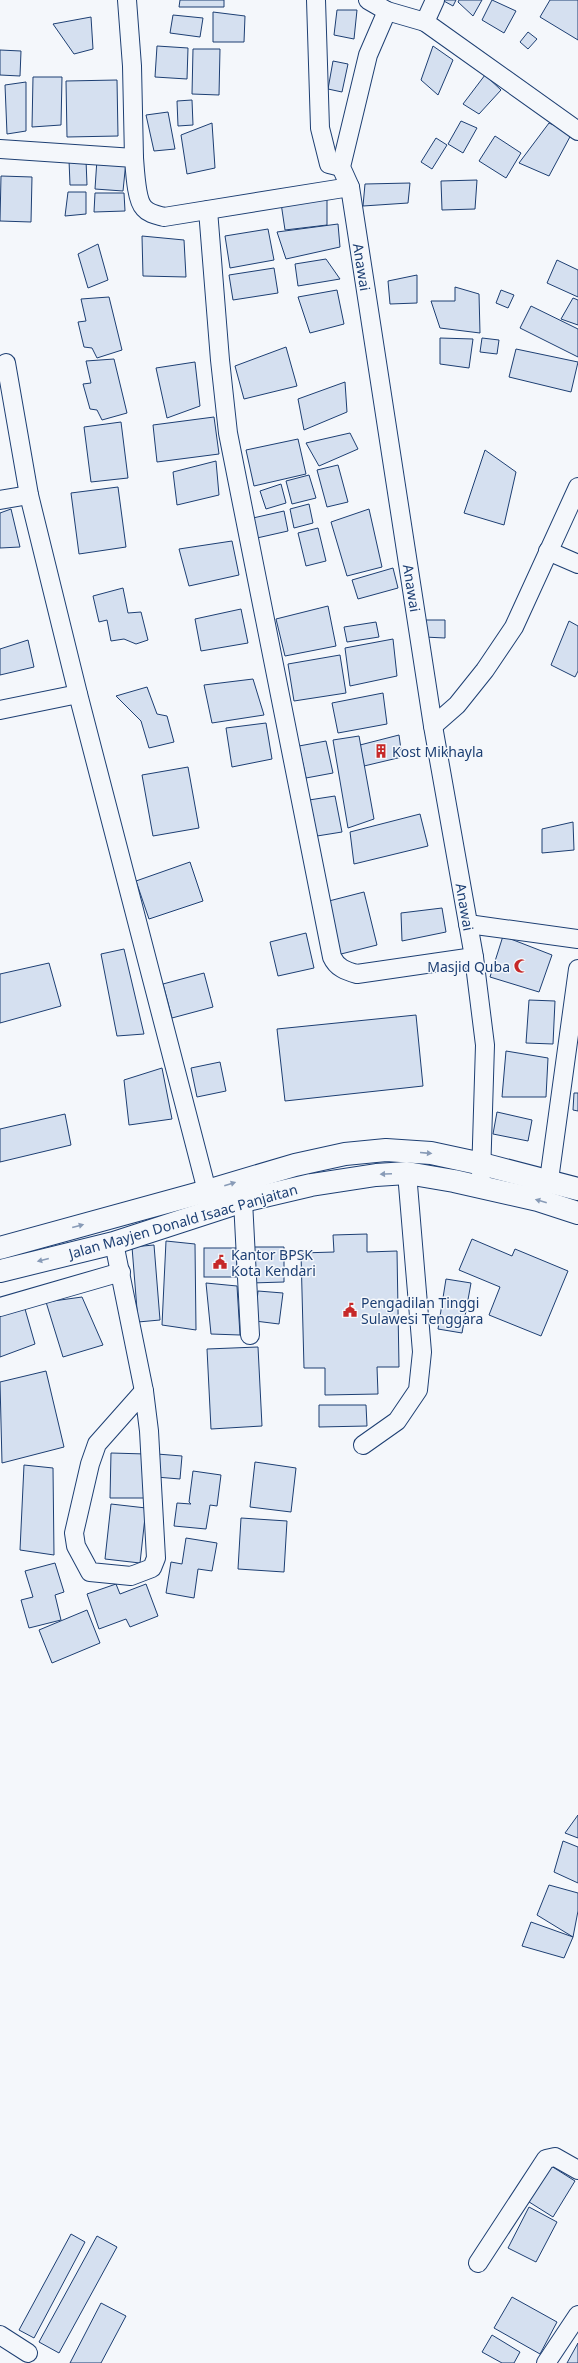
<svg xmlns="http://www.w3.org/2000/svg" width="578" height="2363" viewBox="0 0 578 2363" font-family="'Noto Sans',sans-serif">
<style>
.building{fill:#d5e0f0;stroke:#1d3f73}
.lines{fill:none;stroke-linecap:round;stroke-linejoin:round}
.street-casing{stroke:#1d3f73;stroke-width:20}
.highway-casing{stroke:#1d3f73;stroke-width:24}
.street{stroke:#f4f7fb;stroke-width:18}
.highway{stroke:#f4f7fb;stroke-width:22}
.oneway{fill:#889bb7}
.labels{text-anchor:middle;dominant-baseline:central;stroke-width:3;stroke-linejoin:round;paint-order:stroke}
.street-label{font-size:14px;fill:#1d3f73;stroke:#f4f7fb}
.poi-label{font-size:14px;fill:#1d3f73;stroke:#f4f7fb;text-anchor:start}
</style>
<rect width="100%" height="100%" fill="#f4f7fb"/>
<g class="building">
<polygon points="180,0 224,0 224,7 179,7"/>
<polygon points="442,0 456,0 453,6"/>
<polygon points="459,0 482,0 473,16 458,2"/>
<polygon points="492,0 516,11 504,33 482,20"/>
<polygon points="550,0 578,0 578,40 540,17"/>
<polygon points="337,10 357,10 354,39 334,35"/>
<polygon points="213,12 245,16 244,42 213,42"/>
<polygon points="173,15 203,18 200,37 170,33"/>
<polygon points="91,17 93,49 74,54 53,24"/>
<polygon points="528,32 537,39 528,49 520,42"/>
<polygon points="157,46 188,48 187,79 155,77"/>
<polygon points="433,46 453,60 438,95 421,80"/>
<polygon points="193,49 220,49 219,95 192,94"/>
<polygon points="0,50 21,51 20,76 0,75"/>
<polygon points="333,61 348,64 342,92 328,89"/>
<polygon points="485,75 501,90 479,114 463,104"/>
<polygon points="33,77 62,77 61,125 32,127"/>
<polygon points="117,80 118,136 67,137 66,81"/>
<polygon points="26,82 26,131 7,134 5,85"/>
<polygon points="192,100 193,125 178,126 177,101"/>
<polygon points="168,112 175,149 154,151 146,115"/>
<polygon points="461,121 477,128 463,153 448,144"/>
<polygon points="212,123 215,168 187,174 181,135"/>
<polygon points="549,123 572,133 549,176 519,163"/>
<polygon points="495,136 521,153 506,178 479,161"/>
<polygon points="436,138 447,145 432,169 421,162"/>
<polygon points="97,159 126,161 123,191 95,189"/>
<polygon points="69,160 86,160 87,185 70,185"/>
<polygon points="1,176 32,177 31,222 0,221"/>
<polygon points="477,180 475,209 442,210 441,181"/>
<polygon points="410,183 408,203 363,206 365,184"/>
<polygon points="68,192 86,192 86,214 65,216"/>
<polygon points="95,193 124,193 125,211 94,212"/>
<polygon points="327,195 327,225 285,230 281,203"/>
<polygon points="338,224 340,247 286,259 277,232"/>
<polygon points="268,229 274,260 230,268 225,236"/>
<polygon points="142,236 184,240 186,277 143,276"/>
<polygon points="98,244 108,280 88,288 78,254"/>
<polygon points="326,259 340,279 298,286 295,264"/>
<polygon points="557,260 578,270 578,297 547,283"/>
<polygon points="274,268 278,293 233,300 229,275"/>
<polygon points="417,275 417,303 390,304 388,281"/>
<polygon points="455,287 479,294 480,333 440,328 431,301 455,301"/>
<polygon points="337,290 344,324 310,333 298,297"/>
<polygon points="501,290 514,295 508,308 496,303"/>
<polygon points="109,297 122,350 97,358 92,348 84,347 78,322 86,321 81,299"/>
<polygon points="573,298 578,300 578,325 561,319"/>
<polygon points="531,306 578,329 578,357 520,328"/>
<polygon points="440,338 473,339 469,368 440,364"/>
<polygon points="482,338 499,340 497,354 480,352"/>
<polygon points="286,347 297,386 244,399 235,366"/>
<polygon points="516,349 578,362 571,392 509,377"/>
<polygon points="114,359 127,413 102,420 97,410 90,409 83,384 91,383 86,361"/>
<polygon points="195,362 200,406 167,418 156,368"/>
<polygon points="345,382 347,412 304,430 298,399"/>
<polygon points="214,417 219,454 157,462 153,425"/>
<polygon points="121,422 128,478 91,482 84,427"/>
<polygon points="350,433 358,449 319,466 306,443"/>
<polygon points="298,439 306,474 254,486 246,450"/>
<polygon points="485,450 516,472 504,525 464,513"/>
<polygon points="216,461 219,495 177,505 173,472"/>
<polygon points="338,465 348,502 327,507 317,470"/>
<polygon points="309,475 316,498 292,504 286,481"/>
<polygon points="281,484 286,503 266,509 260,491"/>
<polygon points="118,487 126,547 79,554 71,493"/>
<polygon points="309,504 313,523 294,528 290,509"/>
<polygon points="11,509 20,547 0,548 0,513"/>
<polygon points="369,509 382,567 347,576 331,522"/>
<polygon points="284,511 288,531 257,538 253,518"/>
<polygon points="318,528 326,561 306,566 298,533"/>
<polygon points="232,541 239,575 189,586 179,549"/>
<polygon points="393,568 398,588 358,599 352,580"/>
<polygon points="123,588 128,613 141,612 148,640 136,644 124,639 111,641 107,620 99,622 93,596"/>
<polygon points="328,606 336,646 285,656 276,619"/>
<polygon points="241,609 248,643 201,651 195,619"/>
<polygon points="424,620 445,620 445,638 424,637"/>
<polygon points="569,621 578,626 578,671 575,677 551,665"/>
<polygon points="376,622 379,637 347,642 344,627"/>
<polygon points="393,639 397,676 350,686 345,648"/>
<polygon points="28,640 34,667 0,675 0,649"/>
<polygon points="340,655 346,693 294,701 288,664"/>
<polygon points="253,679 264,715 212,723 204,685"/>
<polygon points="147,687 157,714 167,716 174,742 149,748 141,721 116,696"/>
<polygon points="383,693 387,724 338,733 332,703"/>
<polygon points="266,723 272,759 232,767 226,728"/>
<polygon points="399,735 402,757 364,766 360,745"/>
<polygon points="359,736 374,819 348,828 333,740"/>
<polygon points="326,741 333,773 306,778 299,746"/>
<polygon points="188,767 199,828 153,836 142,775"/>
<polygon points="335,796 342,832 317,836 309,800"/>
<polygon points="420,814 428,846 354,864 350,832"/>
<polygon points="573,822 574,850 542,853 542,829"/>
<polygon points="190,862 203,901 149,919 136,881"/>
<polygon points="364,892 377,945 337,955 325,902"/>
<polygon points="442,908 446,932 402,941 401,913"/>
<polygon points="306,933 314,968 278,976 270,942"/>
<polygon points="503,936 552,955 539,992 490,977"/>
<polygon points="124,949 144,1034 117,1036 101,954"/>
<polygon points="49,963 61,1006 0,1023 0,974"/>
<polygon points="204,973 213,1007 172,1018 163,984"/>
<polygon points="529,1000 555,1001 553,1044 526,1043"/>
<polygon points="416,1015 423,1086 285,1101 277,1029"/>
<polygon points="506,1051 548,1058 546,1097 502,1097"/>
<polygon points="220,1062 226,1091 197,1097 191,1068"/>
<polygon points="162,1068 172,1119 129,1125 124,1080"/>
<polygon points="574,1093 578,1093 578,1111 573,1110"/>
<polygon points="497,1112 532,1120 528,1141 493,1134"/>
<polygon points="65,1114 71,1145 0,1162 0,1129"/>
<polygon points="367,1234 367,1252 397,1251 399,1367 377,1367 378,1394 325,1395 325,1368 304,1368 301,1253 334,1252 333,1235"/>
<polygon points="472,1239 512,1256 515,1249 568,1271 541,1336 489,1315 500,1287 459,1270"/>
<polygon points="166,1241 195,1244 196,1330 162,1325"/>
<polygon points="154,1245 160,1320 138,1322 132,1247"/>
<polygon points="251,1247 284,1247 284,1282 251,1283"/>
<rect x="204" y="1248" width="33" height="29"/>
<polygon points="446,1279 471,1283 462,1333 438,1329"/>
<polygon points="206,1283 237,1286 240,1335 211,1334"/>
<polygon points="258,1291 283,1293 279,1324 255,1321"/>
<polygon points="82,1297 103,1345 63,1357 46,1302"/>
<polygon points="25,1309 35,1344 0,1357 0,1316"/>
<polygon points="258,1347 262,1426 211,1429 207,1349"/>
<polygon points="46,1371 64,1447 2,1463 0,1382"/>
<polygon points="319,1405 366,1405 367,1426 319,1427"/>
<polygon points="111,1453 146,1454 144,1498 110,1498"/>
<polygon points="157,1454 182,1456 180,1479 156,1477"/>
<polygon points="255,1462 296,1468 291,1512 250,1507"/>
<polygon points="24,1465 53,1468 54,1555 20,1550"/>
<polygon points="193,1471 221,1475 217,1506 210,1505 206,1529 174,1526 177,1503 191,1504 189,1502"/>
<polygon points="111,1504 146,1508 140,1563 105,1559"/>
<polygon points="241,1518 287,1521 284,1572 238,1569"/>
<polygon points="186,1538 217,1543 212,1571 198,1569 194,1598 166,1593 171,1562 182,1564"/>
<polygon points="55,1563 64,1592 55,1595 61,1620 29,1628 21,1600 33,1597 25,1571"/>
<polygon points="116,1584 120,1594 146,1584 158,1616 130,1627 126,1619 99,1629 87,1594"/>
<polygon points="87,1610 100,1643 52,1663 39,1630"/>
<polygon points="578,1815 578,1838 565,1833"/>
<polygon points="563,1841 578,1847 578,1883 554,1872"/>
<polygon points="549,1885 578,1893 578,1911 573,1937 537,1915"/>
<polygon points="531,1922 573,1937 564,1958 522,1946"/>
<polygon points="548,2164 575,2181 553,2217 526,2200"/>
<polygon points="529,2207 557,2222 536,2262 508,2248"/>
<polygon points="71,2234 85,2242 34,2338 19,2330"/>
<polygon points="97,2236 117,2247 59,2353 39,2342"/>
<polygon points="512,2297 557,2322 540,2354 494,2328"/>
<polygon points="101,2303 126,2316 101,2363 70,2363"/>
<polygon points="492,2335 520,2352 514,2363 502,2363 482,2352"/>
<polygon points="578,2343 578,2363 567,2363"/>
</g>
<g class="lines">
<defs>
<g id="street">
<polyline points="127,0 132,66 134,158"/>
<polyline points="316,0 320,128 329,164 341,167"/>
<polyline points="368,0 387,11 425,22"/>
<polyline points="435,0 425,22 578,131"/>
<path d="M0,149L134,158C135,169 136,200 144,208C149,214 157,215 164,217L350,187L433,726L474,957L485,1045L481,1176"/>
<polyline points="350,187 341,167 368,55 387,11"/>
<path d="M208,210L220,360L228,433L332,957C337,968 346,971 357,974L474,957"/>
<polyline points="6,363 29,495 78,694 207,1191"/>
<polyline points="0,500 29,495"/>
<polyline points="548,551 578,564"/>
<polyline points="0,710 78,694"/>
<polyline points="433,726 457,705 485,670 514,627 578,487"/>
<polyline points="468,924 578,939"/>
<polyline points="549,1180 578,969"/>
<polyline points="243,1201 250,1335"/>
<polyline points="114,1243 144,1391"/>
<polyline points="0,1307 121,1272"/>
<polygon points="144,1391 149,1431 156,1558 152,1568 131,1576 90,1572 76,1546 74,1533 90,1464 97,1444"/>
<polyline points="363,1445 397,1421 418,1390 422,1352 407,1173"/>
<polyline points="478,2263 546,2159 555,2157 578,2170"/>
<polyline points="0,2335 28,2353"/>
<polyline points="546,2363 578,2315"/>
</g>
<g id="highway">
<polyline points="0,1248 207,1191 295,1165 345,1154 386,1150 431,1153 482,1164 578,1189"/>
<polyline points="0,1271 114,1243 243,1201 311,1185 376,1175 407,1173 454,1181 538,1200 578,1213"/>
</g>
</defs>
<use href="#street" class="street-casing"/>
<use href="#highway" class="highway-casing"/>
<use href="#street" class="street"/>
<use href="#highway" class="highway"/>
</g>
<defs><path id="oneway-solid" d="M-6-.8H1V-3.2L6.5 0L1 3.2V.8H-6Z"/></defs>
<g class="oneway">
<use href="#oneway-solid" transform="translate(426 1153) rotate(5)"/>
<use href="#oneway-solid" transform="translate(386 1174) rotate(177)"/>
<use href="#oneway-solid" transform="translate(230 1184) rotate(-17)"/>
<use href="#oneway-solid" transform="translate(541 1201) rotate(-164)"/>
<use href="#oneway-solid" transform="translate(78 1226) rotate(-15)"/>
<use href="#oneway-solid" transform="translate(43 1260) rotate(166)"/>
</g>
<defs>
<symbol id="building-bare" viewBox="-9 -9 18 18"><path d="M-4-6H4V6H1V3H-1V6H-4ZM-2.5-4.3h1.7v1.8h-1.7ZM.8-4.3h1.7v1.8H.8ZM-2.5-1h1.7V.8h-1.7ZM.8-1h1.7V.8H.8Z" fill="#c62828" stroke="#f4f7fb" stroke-width="2.5" paint-order="stroke"/></symbol>
<symbol id="mosque-bare" viewBox="-9 -9 18 18"><path d="M3.5-4.9A6 6 0 1 0 3.5 4.9A5 5 0 1 1 3.5-4.9Z" fill="#c62828" stroke="#f4f7fb" stroke-width="2.5" paint-order="stroke"/></symbol>
<symbol id="civic-bare" viewBox="-9 -9 18 18"><path d="M-.6-6.5H3V-4.5H.6V-3L4-1V1h2V6H-6V1h2V-1L-.6-3ZM-1.2 2.5V6h2.4V2.5Z" fill="#c62828" stroke="#f4f7fb" stroke-width="2.5" paint-order="stroke"/></symbol>
</defs>
<g fill-rule="evenodd">
<use href="#building-bare" x="371" y="741" width="20" height="20"/>
<use href="#mosque-bare" x="511" y="956" width="20" height="20"/>
<use href="#civic-bare" x="210" y="1252" width="20" height="20"/>
<use href="#civic-bare" x="340" y="1300" width="20" height="20"/>
</g>
<g class="labels">
<g class="street-label">
<text transform="translate(362 267) rotate(81)">Anawai</text>
<text transform="translate(412 588) rotate(81)">Anawai</text>
<text transform="translate(465 907) rotate(80)">Anawai</text>
<text transform="translate(183 1221) rotate(-16)">Jalan Mayjen Donald Isaac Panjaitan</text>
</g>
<g class="poi-label">
<text x="392" y="751">Kost Mikhayla</text>
<text x="510" y="966" text-anchor="end">Masjid Quba</text>
<text x="231" y="1254">Kantor BPSK<tspan x="231" dy="16">Kota Kendari</tspan></text>
<text x="361" y="1302">Pengadilan Tinggi<tspan x="361" dy="16">Sulawesi Tenggara</tspan></text>
</g>
</g>
</svg>
